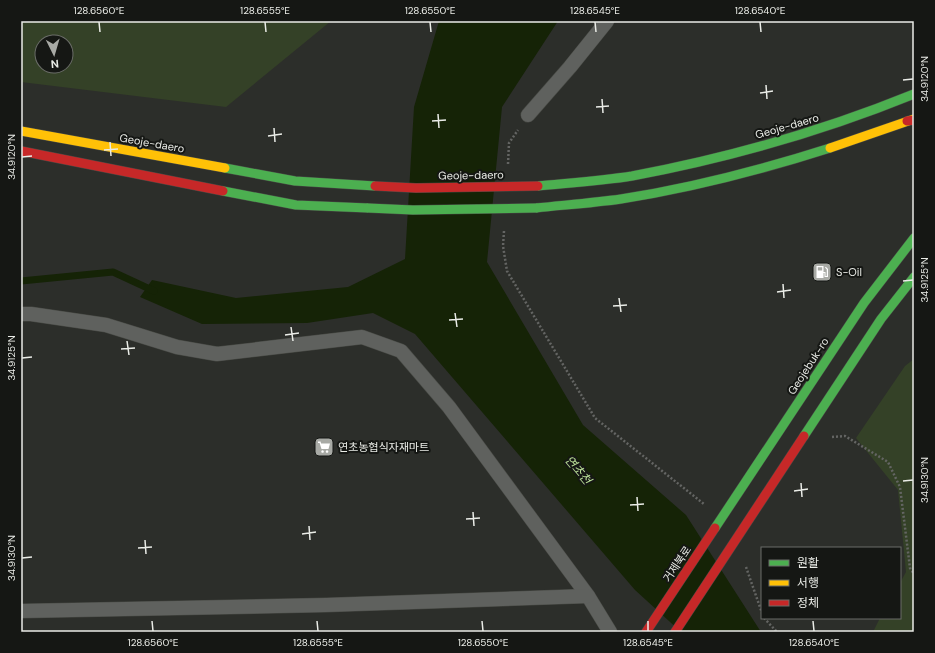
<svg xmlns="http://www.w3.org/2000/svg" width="935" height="653" viewBox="0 0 935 653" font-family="'DM Sans','Noto Sans KR',sans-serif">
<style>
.green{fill:#344127;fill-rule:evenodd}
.water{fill:#152306}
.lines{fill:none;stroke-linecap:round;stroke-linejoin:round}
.stream{stroke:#152306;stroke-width:7}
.lane-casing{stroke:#484a45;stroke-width:15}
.fast-casing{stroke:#484a45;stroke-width:10}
.slow-casing{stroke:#484a45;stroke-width:10}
.jam-casing{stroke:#484a45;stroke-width:10}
.path{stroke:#646563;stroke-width:2.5;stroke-dasharray:2 2;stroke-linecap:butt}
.lane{stroke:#5f615e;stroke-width:14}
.fast{stroke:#4caf50;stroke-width:9}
.slow{stroke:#ffc107;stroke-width:9}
.jam{stroke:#c62828;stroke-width:9}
.fast-bridge-casing{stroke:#484a45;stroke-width:10;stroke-linecap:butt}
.jam-bridge-casing{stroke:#484a45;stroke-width:10;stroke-linecap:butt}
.fast-bridge{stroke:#4caf50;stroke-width:9}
.jam-bridge{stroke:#c62828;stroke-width:9}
.ticks{fill:none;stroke:#eaece7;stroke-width:1.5}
.labels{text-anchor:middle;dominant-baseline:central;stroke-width:4;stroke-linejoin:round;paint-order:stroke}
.street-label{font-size:11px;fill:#eaece7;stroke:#151714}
.poi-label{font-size:11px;fill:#eaece7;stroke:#151714;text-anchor:start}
.water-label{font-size:12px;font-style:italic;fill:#bce199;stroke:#151714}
.neatline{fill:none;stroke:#eaece7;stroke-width:1.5}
.ticks-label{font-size:10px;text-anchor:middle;fill:#eaece7}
</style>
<rect width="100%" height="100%" fill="#2c2e2a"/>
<g class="green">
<path d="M21,21H331L226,107L21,82ZM42,42H66V66H42Z"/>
<polygon points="914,359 914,632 873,632 880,618 900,618 900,583 906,572 898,490 856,438 905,366"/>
</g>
<polygon class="water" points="439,21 558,21 502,107 487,262 583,425 686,515 761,632 681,632 635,590 415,334 373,313 307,323 202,324 140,297 152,280 236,298 348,287 405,259 414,107"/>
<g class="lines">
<polyline class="stream" points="21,281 113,272 154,291"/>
<defs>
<g id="lane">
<polyline points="528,115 570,67 607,21"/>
<polyline points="21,314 31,314 106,325 177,347 217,354 362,337 401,351 449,407 588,596 610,632"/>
<polyline points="21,611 326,605 588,596"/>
</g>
<g id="fast">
<polyline points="225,168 295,181 375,186"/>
<path d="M538,186C569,183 601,181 632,176C728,158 823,131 914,94"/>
<polyline points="223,191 296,205 368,208"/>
<path d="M536,208C564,205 593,203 621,199C692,188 761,170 830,148"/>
<polyline points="804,436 881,319 914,277"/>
<polyline points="715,528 864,303 914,238"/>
</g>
<g id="slow">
<polyline points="21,131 225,168"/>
<polyline points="830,148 914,119"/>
</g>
<g id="jam">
<polyline points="907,121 914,120"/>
<polyline points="21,151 223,191"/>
<polyline points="646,632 715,528"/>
<polyline points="675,632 804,436"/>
</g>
</defs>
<use href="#lane" class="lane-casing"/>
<use href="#fast" class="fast-casing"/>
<use href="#slow" class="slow-casing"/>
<use href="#jam" class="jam-casing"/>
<g class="path">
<polyline points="508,164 509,143 518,130"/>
<polyline points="504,231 503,246 507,271 595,418 704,504"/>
<polyline points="832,437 845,436 888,462 900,487 910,568 914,574"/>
<polyline points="746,567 762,613"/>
<polyline points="764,618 777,632"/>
</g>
<use href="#lane" class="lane"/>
<use href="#fast" class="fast"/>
<use href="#slow" class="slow"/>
<use href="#jam" class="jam"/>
<defs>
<polyline id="fast-bridge" points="368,208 413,210 536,208"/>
<polyline id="jam-bridge" points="375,186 416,188 538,186"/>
</defs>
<use href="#fast-bridge" class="fast-bridge-casing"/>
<use href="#jam-bridge" class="jam-bridge-casing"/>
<use href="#fast-bridge" class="fast-bridge"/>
<use href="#jam-bridge" class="jam-bridge"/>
</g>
<path class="ticks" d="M99,22L100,32M265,22L266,32M430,22L431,32M595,22L596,32M760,22L761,32M903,80L913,79M766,85L767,99M760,93L773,91M602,99L603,113M596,107L609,106M438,114L439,128M432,121L446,120M274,128L275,142M268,136L282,134M110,142L111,156M104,150L118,149M22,157L32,156M903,281L913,280M783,284L784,298M777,292L791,290M619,298L621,312M613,306L627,305M455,313L457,327M449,320L463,319M291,327L293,341M285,335L299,333M127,341L129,355M121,349L135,348M22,358L32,357M903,481L913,480M801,483L802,497M794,491L808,489M637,497L638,511M630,505L644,504M473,512L474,526M466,519L480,518M309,526L310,540M302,534L316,532M145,540L146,554M138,548L152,547M22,558L32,557M152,621L153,631M317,621L318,631M482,621L483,631M648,621V631M813,621L814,631"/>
<defs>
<symbol id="fuel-square" viewBox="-11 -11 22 22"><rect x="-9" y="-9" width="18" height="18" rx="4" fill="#a8aaa5" stroke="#151714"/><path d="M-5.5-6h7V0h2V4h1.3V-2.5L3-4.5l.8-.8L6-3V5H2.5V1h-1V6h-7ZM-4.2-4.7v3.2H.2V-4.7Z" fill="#fff"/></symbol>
<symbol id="supermarket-square" viewBox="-11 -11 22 22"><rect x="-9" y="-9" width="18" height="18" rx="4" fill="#a8aaa5" stroke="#151714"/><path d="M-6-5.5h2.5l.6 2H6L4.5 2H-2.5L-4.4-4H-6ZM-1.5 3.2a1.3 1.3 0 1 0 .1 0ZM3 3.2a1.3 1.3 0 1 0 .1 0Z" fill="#fff"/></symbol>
</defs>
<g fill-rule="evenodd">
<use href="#fuel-square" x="811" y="261" width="22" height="22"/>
<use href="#supermarket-square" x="313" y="436" width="22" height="22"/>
</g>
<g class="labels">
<g class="street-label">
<text transform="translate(787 126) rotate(-16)">Geoje-daero</text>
<text transform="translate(152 143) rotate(10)">Geoje-daero</text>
<text transform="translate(471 175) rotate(-1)">Geoje-daero</text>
<text transform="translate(808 366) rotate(-57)">Geojebuk-ro</text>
<text transform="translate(677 564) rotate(-56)">거제북로</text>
</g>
<g class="poi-label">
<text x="836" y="272">S-Oil</text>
<text x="338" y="447">연초농협식자재마트</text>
</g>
<g class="water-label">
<text transform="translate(578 470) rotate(50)">연초천</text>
</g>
</g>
<rect width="935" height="653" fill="none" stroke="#151714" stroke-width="44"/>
<rect x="761" y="547" width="140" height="72" fill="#151714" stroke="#6a6c68"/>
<rect x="769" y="560" width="20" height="6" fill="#4caf50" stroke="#6a6c68"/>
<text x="797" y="567" font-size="12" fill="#eaece7">원활</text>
<rect x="769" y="580" width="20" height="6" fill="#ffc107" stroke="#6a6c68"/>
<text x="797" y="587" font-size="12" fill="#eaece7">서행</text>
<rect x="769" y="600" width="20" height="6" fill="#c62828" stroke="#6a6c68"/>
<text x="797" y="607" font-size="12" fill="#eaece7">정체</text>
<g transform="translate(54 54) rotate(175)"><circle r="19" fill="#151714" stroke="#6a6c68"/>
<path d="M0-3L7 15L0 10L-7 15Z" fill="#a8aaa5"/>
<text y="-6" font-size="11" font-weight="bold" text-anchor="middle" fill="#eaece7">N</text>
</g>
<rect x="22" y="22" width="891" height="609" class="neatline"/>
<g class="ticks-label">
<text x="99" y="14">128.6560°E</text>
<text x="265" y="14">128.6555°E</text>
<text x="430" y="14">128.6550°E</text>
<text x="595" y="14">128.6545°E</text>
<text x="760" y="14">128.6540°E</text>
<text transform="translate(924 79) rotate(-90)" y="4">34.9120°N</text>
<text transform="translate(11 157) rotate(-90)" y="4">34.9120°N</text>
<text transform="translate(924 280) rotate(-90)" y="4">34.9125°N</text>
<text transform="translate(11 358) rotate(-90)" y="4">34.9125°N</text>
<text transform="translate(924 480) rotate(-90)" y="4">34.9130°N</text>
<text transform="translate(11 558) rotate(-90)" y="4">34.9130°N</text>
<text x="153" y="646">128.6560°E</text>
<text x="318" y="646">128.6555°E</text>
<text x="483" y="646">128.6550°E</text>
<text x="648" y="646">128.6545°E</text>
<text x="814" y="646">128.6540°E</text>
</g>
</svg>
